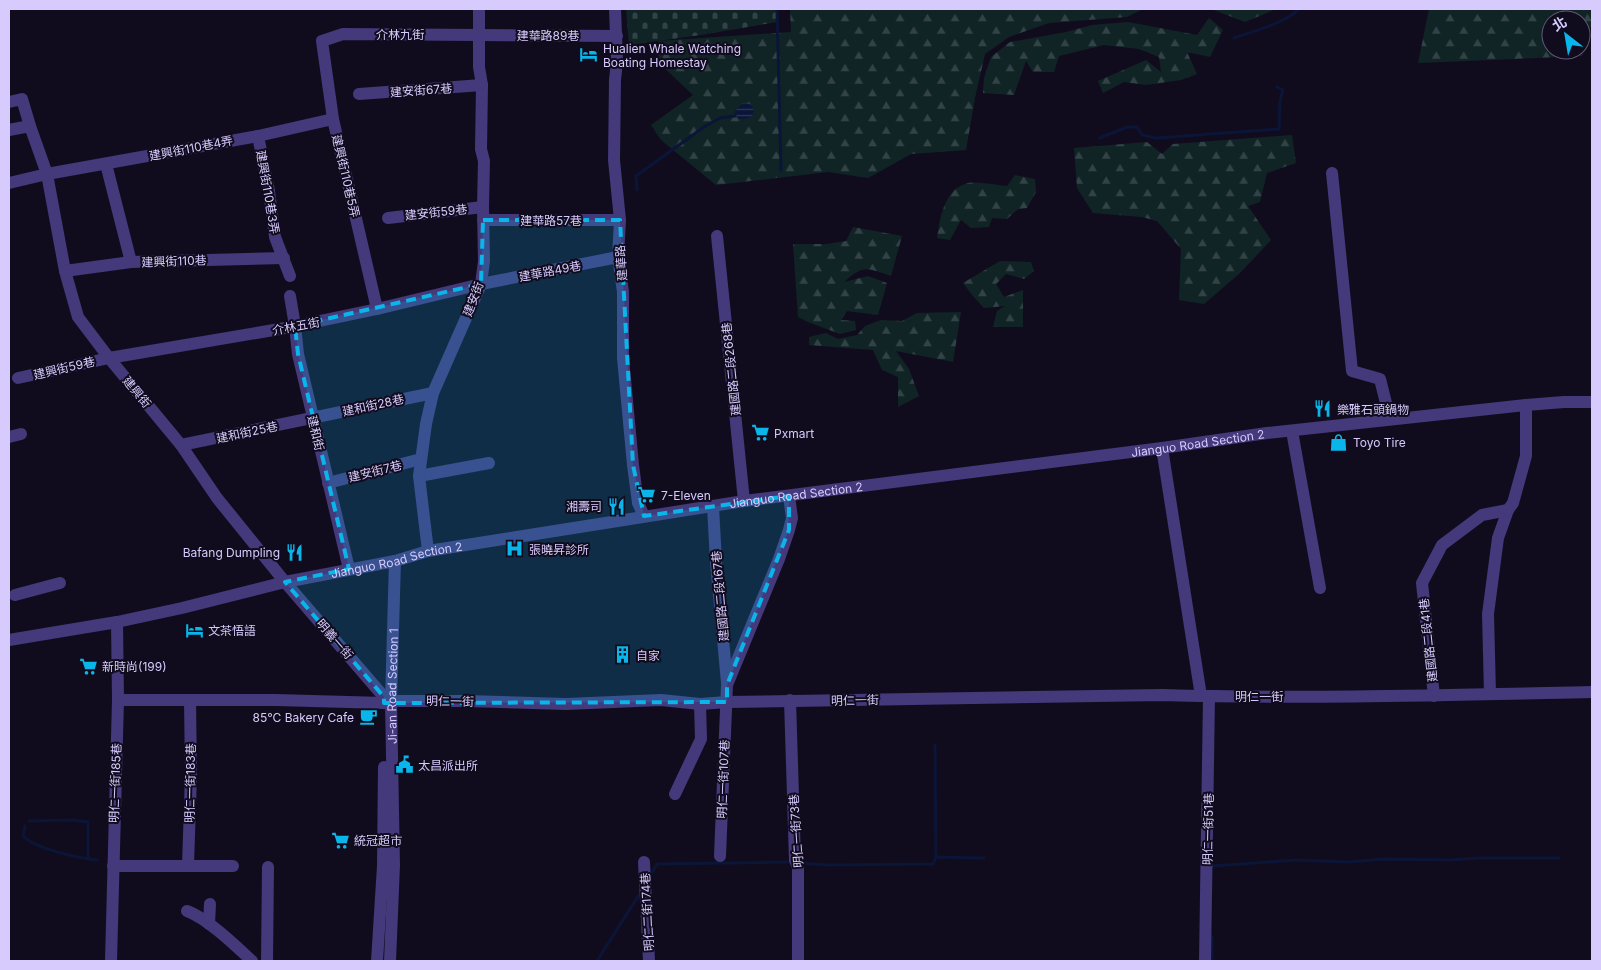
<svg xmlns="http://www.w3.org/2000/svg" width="1601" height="970" viewBox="0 0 1601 970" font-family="Inter,'Noto Sans TC',sans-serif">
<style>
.forest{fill:url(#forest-firs);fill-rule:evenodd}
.cemetery{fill:url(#cemetery-stones)}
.water{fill:url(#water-rules)}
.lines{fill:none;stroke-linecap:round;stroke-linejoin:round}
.stream{stroke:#0b1538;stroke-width:3}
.minor{stroke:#44397a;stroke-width:12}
.marked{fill:#0ab5e9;fill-opacity:0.2;stroke:#0ab5e9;stroke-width:4;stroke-dasharray:10 6;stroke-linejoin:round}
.labels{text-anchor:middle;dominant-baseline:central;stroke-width:4;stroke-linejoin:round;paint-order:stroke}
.street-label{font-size:12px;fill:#d7cbfd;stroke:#110c1d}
.poi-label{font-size:12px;fill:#d7cbfd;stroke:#110c1d;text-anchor:start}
</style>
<defs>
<pattern id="forest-firs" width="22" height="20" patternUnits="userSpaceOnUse" patternTransform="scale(1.25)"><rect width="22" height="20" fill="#102426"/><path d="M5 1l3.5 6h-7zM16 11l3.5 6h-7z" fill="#324246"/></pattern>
<pattern id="cemetery-stones" width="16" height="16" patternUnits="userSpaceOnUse" patternTransform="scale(1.25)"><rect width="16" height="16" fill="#102426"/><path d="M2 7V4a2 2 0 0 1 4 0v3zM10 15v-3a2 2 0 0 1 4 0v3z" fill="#324246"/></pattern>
<pattern id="water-rules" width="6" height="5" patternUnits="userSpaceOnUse" patternTransform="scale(1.25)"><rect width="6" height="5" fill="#0b1538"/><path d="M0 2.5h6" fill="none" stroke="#2e3656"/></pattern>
</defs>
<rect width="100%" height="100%" fill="#110c1d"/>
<g class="forest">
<polygon points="790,9 1143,9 1127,17 1049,23 1009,37 985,54 975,98 966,150 911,154 868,178 828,172 716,185 661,140 651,125 693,95 659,63 658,41 791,32"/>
<polygon points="1211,9 1276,9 1245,22"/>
<path d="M1429,9H1592V25L1589,29L1582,56L1418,63ZM1551,20H1581V50H1551Z"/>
<polygon points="1209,18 1223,30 1210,57 1187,52 1197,74 1181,80 1146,85 1124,82 1103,93 1098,81 1146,60 1161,72 1159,57 1139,49 1104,45 1059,56 1054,72 1033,72 1026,61 1014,95 983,93 984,78 991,57 1010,42 1066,32 1092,25 1128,22 1197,35"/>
<polygon points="1292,135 1296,163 1267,173 1260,202 1248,206 1271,240 1240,273 1204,304 1179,300 1181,249 1157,221 1142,217 1093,213 1077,188 1074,148 1147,142 1162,154 1173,144"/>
<path d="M1015,175L1035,179L1036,192L1027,208L1018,209L1007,219L992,218L989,227L971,228L961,220L950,240L937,238C940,218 944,189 968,183C975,181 998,185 1007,186Z"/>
<path d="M853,227L902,236L891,276C867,268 864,264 844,282L868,276L887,283L878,315L847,311L841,320L855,321L856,330L840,334L808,322L798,317L793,244H827L846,241Z"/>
<polygon points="1000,261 1031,262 1034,271 1024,279 1006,274 996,284 1004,297 1023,290 1023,327 993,327 997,311 1005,306 984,308 973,296 963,283"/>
<polygon points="961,312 953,362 896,351 909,369 919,396 898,407 898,377 882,370 873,350 809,345 809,337 826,333 838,339 857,335 865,326 881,320 902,321 917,313"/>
</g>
<polygon class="cemetery" points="626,9 777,9 777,22 701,35 629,45"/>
<path class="water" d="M743,103L750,104L753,107V115C747,120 740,121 734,115L735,111Z"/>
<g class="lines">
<g class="stream">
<polyline points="777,9 781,170"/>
<path d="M1234,38C1248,33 1291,21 1298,9"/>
<polyline points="1100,138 1127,127 1137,127 1142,135 1156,138 1279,129 1280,101 1283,90 1277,87"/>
<polyline points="637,190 636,176 704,127 720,118 735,116"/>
<polyline points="935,745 936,857"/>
<polyline points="29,821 71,820 88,822 88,858"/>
<path d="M25,826L23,836C36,849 78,858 97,860"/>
<polyline points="799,863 827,865 933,864 936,857 984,858"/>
<polyline points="1212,868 1213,866 1296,860 1348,862 1385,859 1450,860 1477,858 1559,858"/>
<polyline points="649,878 657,864 792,862"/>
<polyline points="597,961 642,890"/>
<polyline points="1212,961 1212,937"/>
</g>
<g class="minor">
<polyline points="615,9 617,61 615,80 614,160 620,220 618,257 623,292 623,358 633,465 638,503 644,516"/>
<polyline points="359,94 482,85"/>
<polyline points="9,102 22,99 30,126 47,174 65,271 78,317 109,358 181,445 217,498 285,582 384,697"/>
<polyline points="9,130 30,126"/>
<polyline points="258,136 269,191 275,237 290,276"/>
<polyline points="106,164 131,262"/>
<polyline points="1332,173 1352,371 1380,379 1390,419"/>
<polyline points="9,183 47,174 258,136 333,119"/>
<polyline points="388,218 483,207"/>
<polyline points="483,220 620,220"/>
<polyline points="717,236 744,501"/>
<polyline points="65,271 131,262 284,258"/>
<polyline points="290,296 295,326 298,354 349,569"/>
<polyline points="377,309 333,119 322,41 343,34 617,36"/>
<polyline points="18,378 109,358 291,327 377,309 481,284 618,257"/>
<polyline points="1292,431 1320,588"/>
<polyline points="9,437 21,434"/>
<polyline points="181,445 433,393"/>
<polyline points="1162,448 1201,696"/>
<polyline points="419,476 489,463"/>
<polyline points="328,483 421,459"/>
<polyline points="713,506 716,562 727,683"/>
<polyline points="428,551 419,476 426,424 433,393 481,284 484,261 483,207 484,161 481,149 482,85 479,67 479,9"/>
<polyline points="15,595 60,583"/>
<path id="s1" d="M9,640L117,622L182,608L285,582L395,561L428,551L744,501L1162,448L1267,433L1526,405L1564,402H1592"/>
<polyline points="1490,694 1488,614 1498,538 1508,510 1513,503 1526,456 1526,405"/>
<polyline points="1434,696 1422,583 1442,545 1482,515 1508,510"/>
<path d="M118,700H276L384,703L391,701H466L566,704L661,700L700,704L727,702L1162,695C1305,699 1449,695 1592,692"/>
<polyline points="790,700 795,860 798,868 798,961"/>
<polyline points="675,794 701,739 700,704"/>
<polyline points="720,856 727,685 779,559 789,530 792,518 789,496"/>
<polyline points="644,862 649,961"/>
<polyline points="188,865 191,775 190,700"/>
<polyline points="113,866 233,866"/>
<path d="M187,911C207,918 236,946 252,961"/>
<polyline points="209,924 210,904"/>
<polyline points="111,961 118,700 117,622"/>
<polyline points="267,961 268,867"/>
<polyline points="377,961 383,866 384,767"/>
<path id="s2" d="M390,961L394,865L391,701L395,561"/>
<polyline points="1205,961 1209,696"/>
</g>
</g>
<path class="marked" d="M483,220H620L633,465L644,516L789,496V530L727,685V702L384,703V697L285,582L349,569L298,354L295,326L481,284Z"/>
<defs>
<symbol id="hotel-bare" viewBox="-9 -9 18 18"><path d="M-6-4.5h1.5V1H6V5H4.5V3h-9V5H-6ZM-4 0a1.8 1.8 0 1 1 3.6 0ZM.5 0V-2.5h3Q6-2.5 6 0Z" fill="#0ab5e9" stroke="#110c1d" stroke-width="2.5" paint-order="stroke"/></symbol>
<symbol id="restaurant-bare" viewBox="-9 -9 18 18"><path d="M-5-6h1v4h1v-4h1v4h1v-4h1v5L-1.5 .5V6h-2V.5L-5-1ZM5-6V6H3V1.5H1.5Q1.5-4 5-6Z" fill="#0ab5e9" stroke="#110c1d" stroke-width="2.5" paint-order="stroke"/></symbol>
<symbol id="supermarket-bare" viewBox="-9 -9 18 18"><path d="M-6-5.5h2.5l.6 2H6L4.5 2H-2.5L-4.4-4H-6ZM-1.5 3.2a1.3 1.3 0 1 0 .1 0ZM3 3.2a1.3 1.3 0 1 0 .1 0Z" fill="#0ab5e9" stroke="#110c1d" stroke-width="2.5" paint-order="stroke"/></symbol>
<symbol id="shop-bare" viewBox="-9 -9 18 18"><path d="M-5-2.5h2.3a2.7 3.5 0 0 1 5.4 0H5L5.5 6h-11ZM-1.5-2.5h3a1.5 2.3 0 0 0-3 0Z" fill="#0ab5e9" stroke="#110c1d" stroke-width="2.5" paint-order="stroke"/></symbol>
<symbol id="hospital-bare" viewBox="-9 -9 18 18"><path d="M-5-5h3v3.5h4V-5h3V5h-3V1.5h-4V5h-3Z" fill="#0ab5e9" stroke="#110c1d" stroke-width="2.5" paint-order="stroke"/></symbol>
<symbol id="building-bare" viewBox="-9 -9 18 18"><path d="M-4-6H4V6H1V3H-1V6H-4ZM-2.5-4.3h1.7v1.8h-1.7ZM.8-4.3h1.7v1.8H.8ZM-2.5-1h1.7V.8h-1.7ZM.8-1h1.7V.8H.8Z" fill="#0ab5e9" stroke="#110c1d" stroke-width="2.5" paint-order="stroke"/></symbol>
<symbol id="cafe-bare" viewBox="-9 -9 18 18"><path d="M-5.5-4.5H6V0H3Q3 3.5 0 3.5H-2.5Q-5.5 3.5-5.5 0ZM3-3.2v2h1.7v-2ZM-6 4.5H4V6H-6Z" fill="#0ab5e9" stroke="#110c1d" stroke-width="2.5" paint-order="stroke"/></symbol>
<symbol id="civic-bare" viewBox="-9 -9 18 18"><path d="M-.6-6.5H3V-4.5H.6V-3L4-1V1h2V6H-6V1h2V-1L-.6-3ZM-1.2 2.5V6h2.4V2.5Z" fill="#0ab5e9" stroke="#110c1d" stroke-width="2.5" paint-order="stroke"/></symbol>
</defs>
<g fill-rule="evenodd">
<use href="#hotel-bare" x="576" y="42" width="25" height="25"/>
<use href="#restaurant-bare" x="1310" y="396" width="25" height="25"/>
<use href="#supermarket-bare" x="748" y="420" width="25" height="25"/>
<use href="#shop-bare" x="1326" y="430" width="25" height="25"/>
<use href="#supermarket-bare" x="634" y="482" width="25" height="25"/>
<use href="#restaurant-bare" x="604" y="494" width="25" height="25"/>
<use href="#hospital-bare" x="502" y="536" width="25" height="25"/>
<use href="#restaurant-bare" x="282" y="540" width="25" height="25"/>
<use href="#hotel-bare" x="182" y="618" width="25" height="25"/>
<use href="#building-bare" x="610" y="642" width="25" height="25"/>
<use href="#supermarket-bare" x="76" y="654" width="25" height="25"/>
<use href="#cafe-bare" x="356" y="704" width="25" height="25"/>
<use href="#civic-bare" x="392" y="752" width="25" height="25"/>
<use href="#supermarket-bare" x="328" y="828" width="25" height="25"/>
</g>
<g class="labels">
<g class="street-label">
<text x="400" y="34">介林九街</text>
<text x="548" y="35">建華路89巷</text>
<text transform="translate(421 90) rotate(-4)">建安街67巷</text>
<text transform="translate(191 148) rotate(-11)">建興街110巷4弄</text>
<text transform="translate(346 176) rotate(77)">建興街110巷5弄</text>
<text transform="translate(268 192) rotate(80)">建興街110巷3弄</text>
<text transform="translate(436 212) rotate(-6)">建安街59巷</text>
<text x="551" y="220">建華路57巷</text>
<text transform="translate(174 261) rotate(-2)">建興街110巷</text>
<text transform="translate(621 263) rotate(-94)">建華路</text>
<text transform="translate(550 271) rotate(-11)">建華路49巷</text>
<text transform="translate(473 299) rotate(-69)">建安街</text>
<text transform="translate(296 326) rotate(-11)">介林五街</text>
<text transform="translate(64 368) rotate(-13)">建興街59巷</text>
<text transform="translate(731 369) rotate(-96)">建國路二段268巷</text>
<text transform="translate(137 392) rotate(50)">建興街</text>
<text transform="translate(373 405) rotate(-12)">建和街28巷</text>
<text transform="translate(247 432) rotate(-12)">建和街25巷</text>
<text transform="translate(316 433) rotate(77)">建和街</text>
<text stroke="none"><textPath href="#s1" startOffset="1206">Jianguo Road Section 2</textPath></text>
<text transform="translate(375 471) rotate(-14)">建安街7巷</text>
<text stroke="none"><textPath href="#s1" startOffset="801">Jianguo Road Section 2</textPath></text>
<text stroke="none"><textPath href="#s1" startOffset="396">Jianguo Road Section 2</textPath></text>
<text transform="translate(720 596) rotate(-95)">建國路二段167巷</text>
<text transform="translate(335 639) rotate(49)">明義一街</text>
<text transform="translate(1428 640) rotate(-96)">建國路二段41巷</text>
<text stroke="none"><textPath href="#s2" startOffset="275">Ji-an Road Section 1</textPath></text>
<text x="1259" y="696">明仁一街</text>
<text transform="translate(855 700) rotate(-1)">明仁一街</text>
<text transform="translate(450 701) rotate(1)">明仁一街</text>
<text transform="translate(723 779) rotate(-88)">明仁一街107巷</text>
<text transform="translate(115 783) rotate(-88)">明仁一街185巷</text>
<text transform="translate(190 783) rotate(-89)">明仁一街183巷</text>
<text transform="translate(1208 829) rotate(-89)">明仁一街51巷</text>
<text transform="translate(796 831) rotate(-94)">明仁一街73巷</text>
<text transform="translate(647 912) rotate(-93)">明仁二街174巷</text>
</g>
<g class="poi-label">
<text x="603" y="48">Hualien Whale Watching<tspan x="603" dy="14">Boating Homestay</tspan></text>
<text x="1337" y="409">樂雅石頭鍋物</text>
<text x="774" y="433">Pxmart</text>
<text x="1353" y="442">Toyo Tire</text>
<text x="661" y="495">7-Eleven</text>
<text x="602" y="506" text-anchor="end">湘壽司</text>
<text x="529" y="549">張曉昇診所</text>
<text x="280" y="552" text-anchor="end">Bafang Dumpling</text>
<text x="208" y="630">文茶悟語</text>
<text x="636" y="655">自家</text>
<text x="102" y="666">新時尚(199)</text>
<text x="354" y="717" text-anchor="end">85°C Bakery Cafe</text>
<text x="418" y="765">太昌派出所</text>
<text x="354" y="840">統冠超市</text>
</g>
</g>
<rect width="1601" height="970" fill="none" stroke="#d7cbfd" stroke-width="20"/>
<g transform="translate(1566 35) rotate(329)"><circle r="24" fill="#110c1d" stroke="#605877"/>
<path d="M0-4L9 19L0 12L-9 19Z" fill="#0ab5e9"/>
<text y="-8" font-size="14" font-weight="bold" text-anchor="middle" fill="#d7cbfd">北</text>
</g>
</svg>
